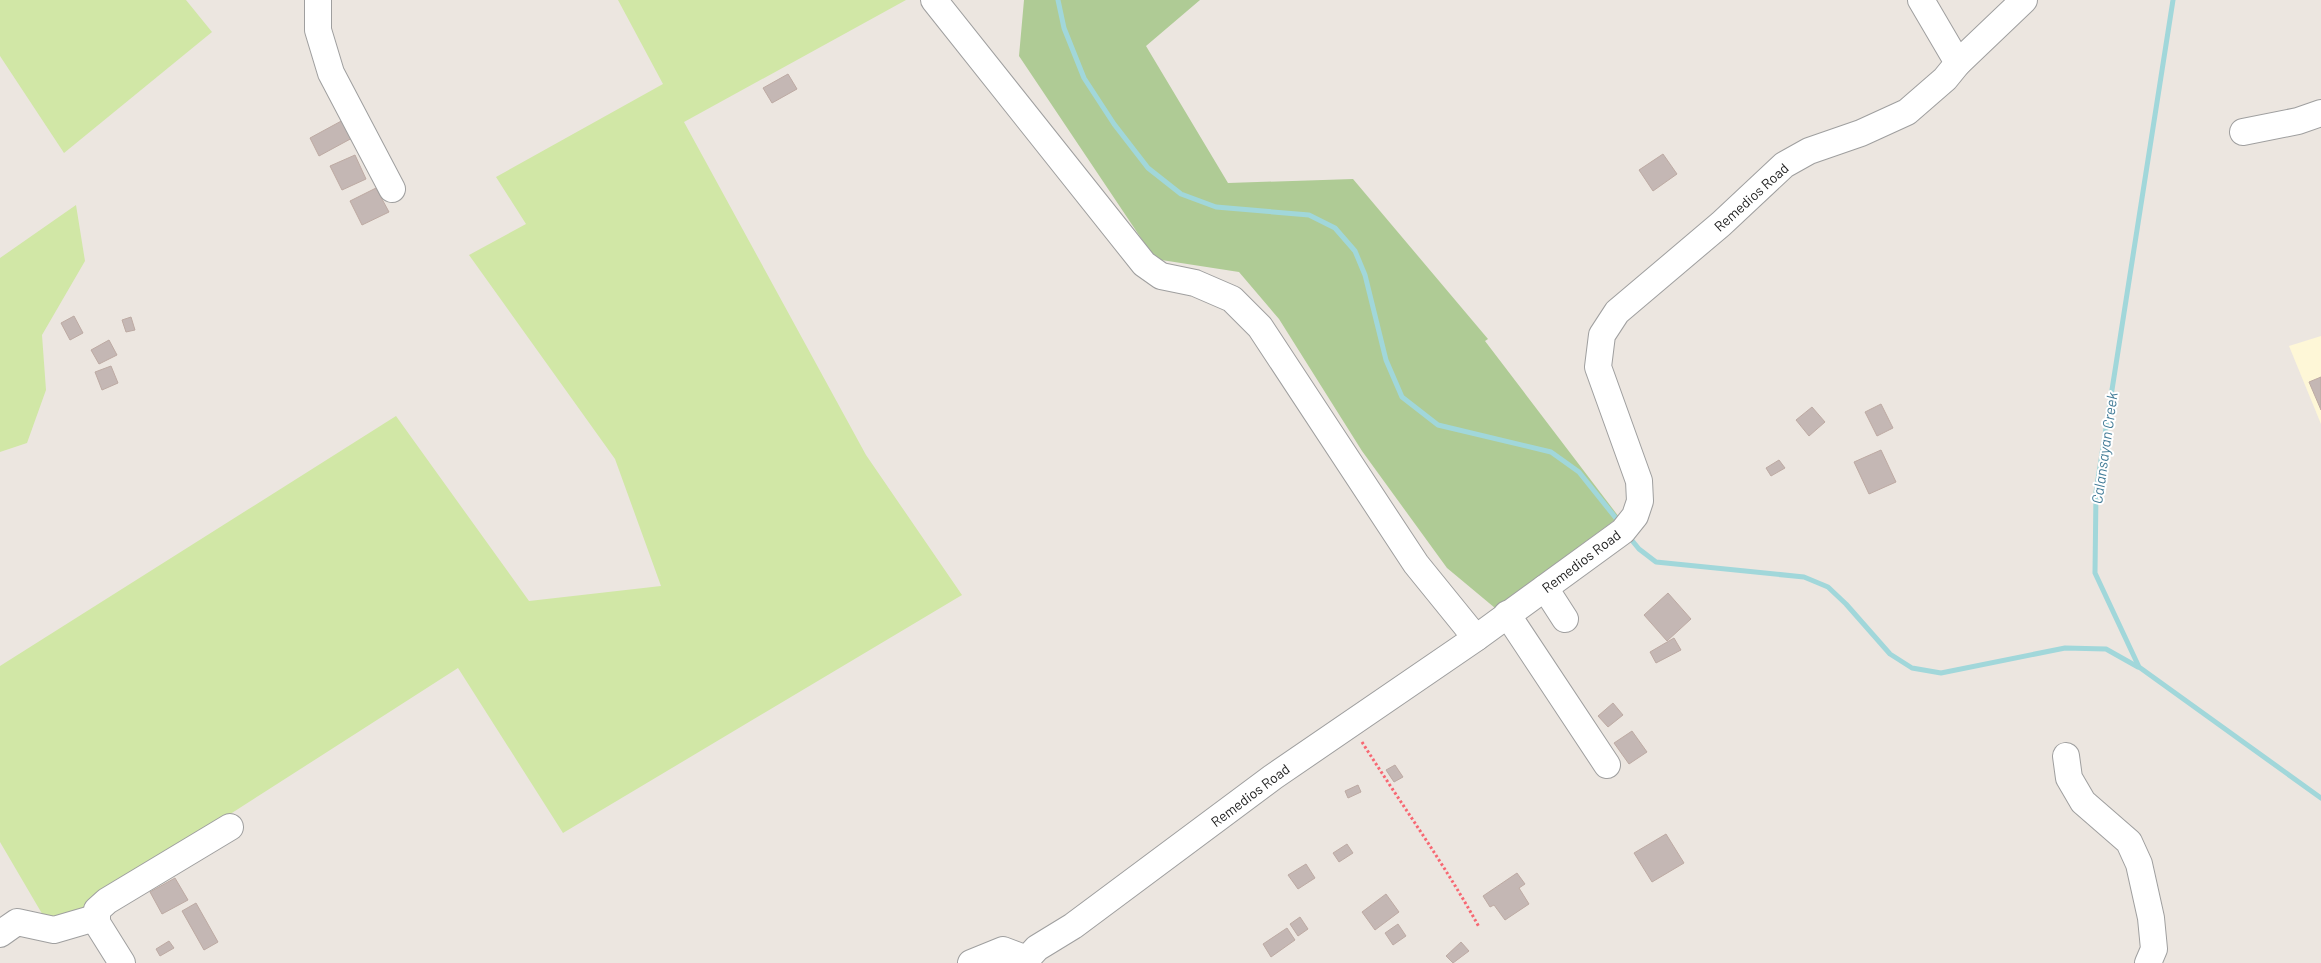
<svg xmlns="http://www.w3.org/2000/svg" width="2321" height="963" viewBox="0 0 2321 963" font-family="Barlow,sans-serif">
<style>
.education{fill:#fef7d7}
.grass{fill:#d1e7a6}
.forest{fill:#afcb95}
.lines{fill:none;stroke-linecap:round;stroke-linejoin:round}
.stream{stroke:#a1d7da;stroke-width:5}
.building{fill:#c4b7b4;stroke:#bdaaa3}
.minor-casing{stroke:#9f9f9f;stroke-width:28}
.path{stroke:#f76772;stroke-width:3;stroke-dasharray:2.5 2.5;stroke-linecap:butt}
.minor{stroke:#fff;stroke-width:26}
.labels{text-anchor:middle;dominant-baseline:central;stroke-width:4;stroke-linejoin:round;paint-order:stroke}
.street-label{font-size:14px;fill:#1b1b1b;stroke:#fff}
.water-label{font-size:15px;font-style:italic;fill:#447d98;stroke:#fff}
</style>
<rect width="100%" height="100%" fill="#ece6e0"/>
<polygon class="education" points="2321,336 2321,424 2289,346"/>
<g class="grass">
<polygon points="0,0 186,0 212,32 64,153 0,56"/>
<polygon points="618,0 906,0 684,122 866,455 962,595 563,833 458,668 51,929 0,842 0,666 396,416 529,601 661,586 615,459 469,255 526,224 496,177 663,84"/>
<polygon points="76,205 85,261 42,335 46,390 27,443 0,452 0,258"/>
</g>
<polygon class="forest" points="1024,0 1200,0 1146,46 1228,183 1353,179 1488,339 1485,341 1619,517 1495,608 1447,568 1362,451 1279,319 1239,272 1155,259 1019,56"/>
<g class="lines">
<g class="stream">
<polyline points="1058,0 1064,28 1084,78 1114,124 1148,168 1181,194 1216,207 1309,215 1335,228 1355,251 1365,275 1386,360 1402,397 1438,425 1551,452 1579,472 1619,522"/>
<polyline points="2173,0 2096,492 2095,573 2139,667 2321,798"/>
<polyline points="1630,538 1639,549 1656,562 1804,577 1828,587 1846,604 1890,654 1912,668 1941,673 2065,648 2106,649 2138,667"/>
</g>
</g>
<g class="building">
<polygon points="788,74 797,89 772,103 763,88"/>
<polygon points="345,119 354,137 319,156 310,138"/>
<polygon points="1663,154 1677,174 1653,191 1639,170"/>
<polygon points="355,155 366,179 342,190 330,166"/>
<polygon points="376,188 389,212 362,225 350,201"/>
<polygon points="74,316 83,333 70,340 61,323"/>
<polygon points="131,317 135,330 126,332 122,320"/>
<polygon points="109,340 117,355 99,364 91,350"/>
<polygon points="111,366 118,383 102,390 95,372"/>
<polygon points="2321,377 2321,410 2309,382"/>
<polygon points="1881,404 1893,428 1877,436 1865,412"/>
<polygon points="1812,407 1825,422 1809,436 1796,420"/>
<polygon points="1881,450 1896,482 1869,494 1854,462"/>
<polygon points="1779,460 1785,468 1771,476 1766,468"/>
<polygon points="1668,593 1691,619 1667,641 1644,615"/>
<polygon points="1674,638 1681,650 1656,663 1650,652"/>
<polygon points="1613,703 1623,715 1608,727 1598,716"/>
<polygon points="1632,731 1647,752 1629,764 1614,743"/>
<polygon points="1395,765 1403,777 1394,782 1386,770"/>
<polygon points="1358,785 1361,792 1348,798 1345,791"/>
<polygon points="1666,834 1684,863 1652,882 1634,853"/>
<polygon points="1347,844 1353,853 1339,862 1333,853"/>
<polygon points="1306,864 1315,878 1298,889 1288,875"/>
<polygon points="1517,873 1525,884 1519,888 1529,904 1505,920 1494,905 1490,907 1483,896"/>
<polygon points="175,878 188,900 162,914 150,892"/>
<polygon points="1386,894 1399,912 1375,930 1362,912"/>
<polygon points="196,903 218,942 204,950 182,911"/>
<polygon points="1300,917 1308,929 1298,936 1290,924"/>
<polygon points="1398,924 1406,936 1393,945 1385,933"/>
<polygon points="1287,928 1295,940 1271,957 1263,944"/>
<polygon points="169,941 174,948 160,956 156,949"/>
<polygon points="1461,942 1469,951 1453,963 1446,956"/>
</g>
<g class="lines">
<defs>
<g id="minor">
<polyline points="318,0 318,30 331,73 392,189"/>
<polyline points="934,0 1144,264 1161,276 1195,283 1232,299 1260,327 1416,564 1476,638"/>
<polyline points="1921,0 1958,63"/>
<polyline points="2243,132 2298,121 2321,113"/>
<polyline points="1545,588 1565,619"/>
<polyline points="1507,614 1607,765"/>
<polyline points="2066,756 2069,778 2083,802 2129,842 2139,864 2151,918 2154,949 2148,963"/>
<polyline points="0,934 17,922 54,930 95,918"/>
<polyline points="122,963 97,923 97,910 107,901 230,827"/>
<polyline points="971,963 1003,950 1027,959"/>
<polyline points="1026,963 1027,959 1037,948 1073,926 1273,777 1476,638 1623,531 1635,516 1640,501 1639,481 1598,367 1602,335 1617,312 1721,224 1784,165 1809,151 1861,133 1907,112 1945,79 1958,63 2024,0"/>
</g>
</defs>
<use href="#minor" class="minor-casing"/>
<path class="path" d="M1362,742C1401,804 1444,863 1479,927"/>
<use href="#minor" class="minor"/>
</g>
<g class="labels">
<g class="street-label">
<text transform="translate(1751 197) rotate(-42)">Remedios Road</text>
<text transform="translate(1581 561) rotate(-37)">Remedios Road</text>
<text transform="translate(1250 795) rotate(-37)">Remedios Road</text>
</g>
<g class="water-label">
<text transform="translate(2104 448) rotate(-82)">Calansayan Creek</text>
</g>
</g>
</svg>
